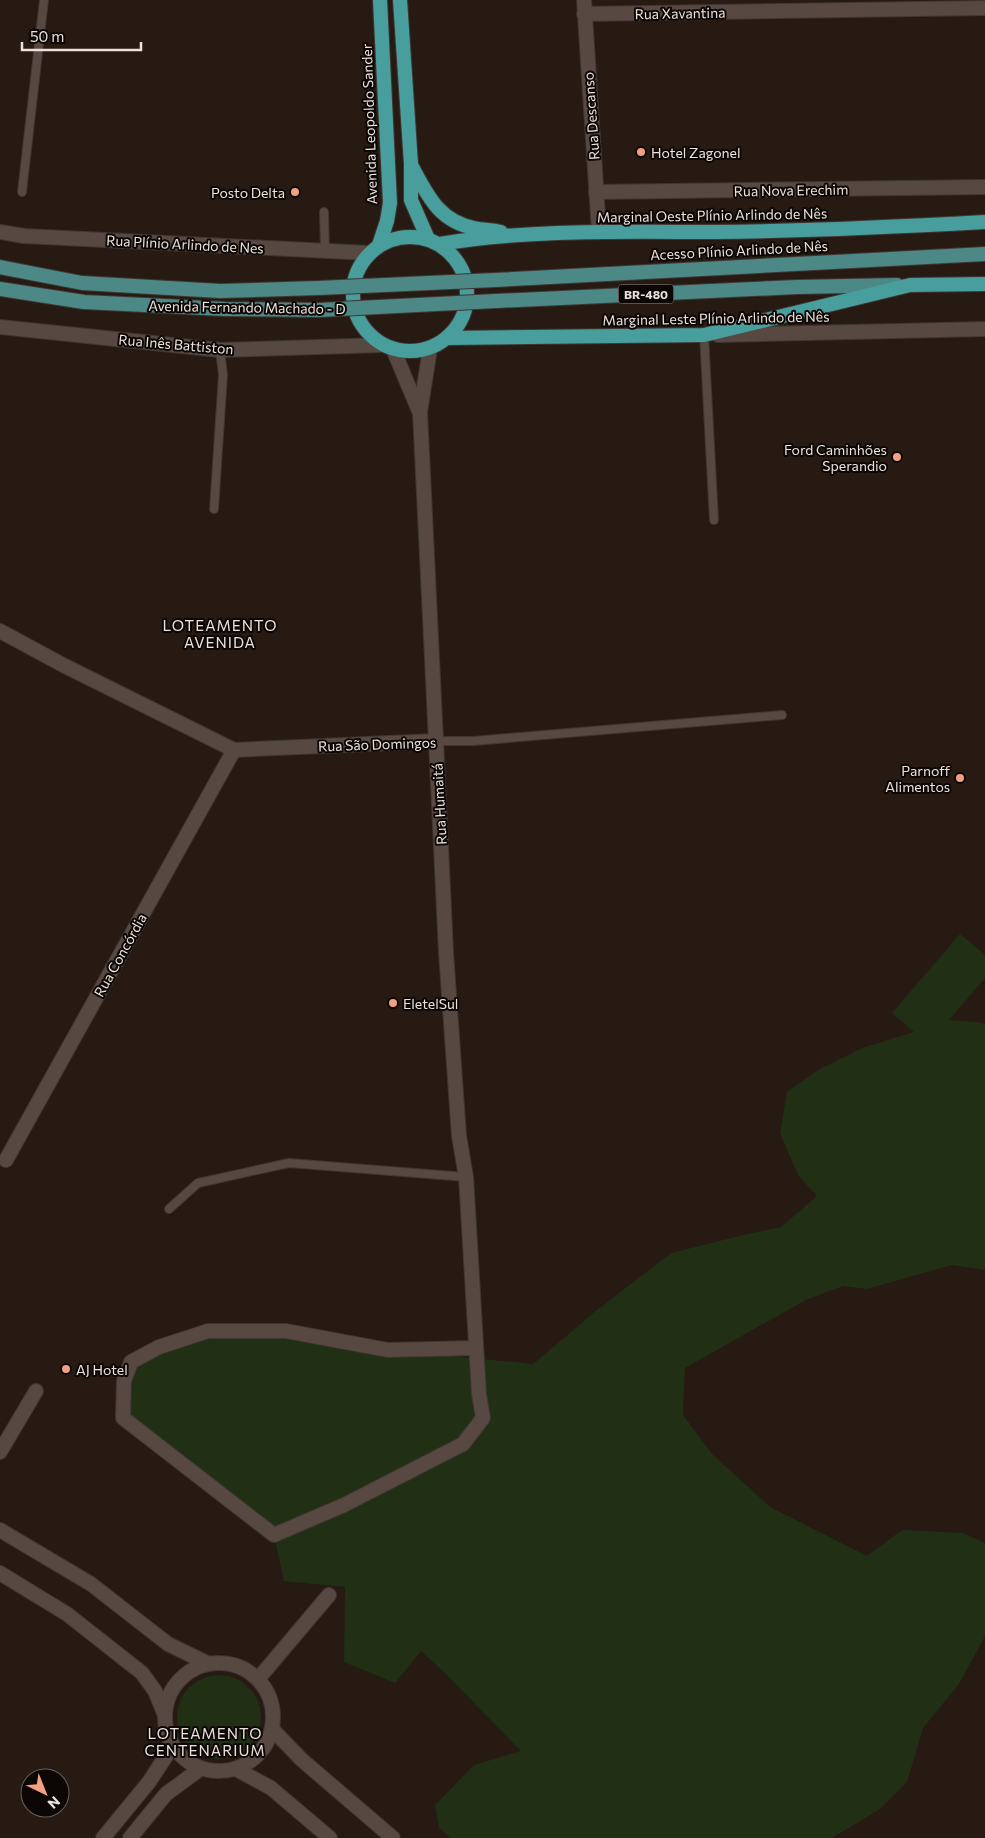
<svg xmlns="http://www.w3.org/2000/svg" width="985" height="1838" viewBox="0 0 985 1838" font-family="Commissioner,sans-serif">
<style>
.green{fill:#212f15}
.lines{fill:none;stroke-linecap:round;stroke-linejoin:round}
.service-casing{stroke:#3f3632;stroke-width:10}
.minor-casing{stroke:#3f3632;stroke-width:16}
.tertiary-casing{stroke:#3f3632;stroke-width:16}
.secondary-casing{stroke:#3f3632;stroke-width:16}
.primary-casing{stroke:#3f3632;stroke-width:16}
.trunk-casing{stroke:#3f3632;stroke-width:16}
.service{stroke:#574841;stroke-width:8}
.minor{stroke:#574841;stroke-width:14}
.tertiary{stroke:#574841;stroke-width:14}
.secondary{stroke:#574841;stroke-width:14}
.primary{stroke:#4c8885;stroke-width:14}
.trunk{stroke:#489e9c;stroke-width:14}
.primary-bridge-casing{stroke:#3f3632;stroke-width:16;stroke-linecap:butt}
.primary-bridge{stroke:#4c8885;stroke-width:14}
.poi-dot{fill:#f39f82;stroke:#0c0704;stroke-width:2}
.labels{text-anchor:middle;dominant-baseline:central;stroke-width:4;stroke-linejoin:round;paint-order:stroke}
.shield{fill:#0c0704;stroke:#a8a09c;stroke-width:1}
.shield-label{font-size:12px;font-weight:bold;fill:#ebe2dd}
.street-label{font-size:14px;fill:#ebe2dd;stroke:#0c0704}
.poi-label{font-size:14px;fill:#ebe2dd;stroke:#0c0704;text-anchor:start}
.neighbourhood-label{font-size:15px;letter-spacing:1px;fill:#ebe2dd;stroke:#0c0704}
</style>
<rect width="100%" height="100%" fill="#271a13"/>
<g class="green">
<polygon points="960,934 985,955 985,978 949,1020 977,1022 985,1024 985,1270 952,1265 867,1289 843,1286 806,1300 685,1368 683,1415 712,1454 770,1507 867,1556 902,1530 963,1533 985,1543 985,1636 959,1684 923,1728 907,1782 880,1809 832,1838 450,1838 439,1828 435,1805 474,1765 521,1751 445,1673 421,1651 395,1683 344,1662 345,1587 284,1581 274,1535 123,1418 131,1362 208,1331 286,1331 388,1350 533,1364 597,1310 671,1253 739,1236 781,1227 817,1196 798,1175 780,1133 787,1092 818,1070 862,1048 914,1032 892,1013"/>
<circle cx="219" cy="1717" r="42"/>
</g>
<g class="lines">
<defs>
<g id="service">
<polyline points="22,192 44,0"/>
<polyline points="324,212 325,252"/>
<polyline points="704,335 714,520"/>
<polyline points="214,509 223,375 220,350"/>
<polyline points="436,741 473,741 782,715"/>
<polyline points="169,1209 198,1183 289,1163 466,1177"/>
</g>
<g id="minor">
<polyline points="584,0 599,232"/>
<polyline points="584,14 985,8"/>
<polyline points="596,192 985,187"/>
<polyline points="436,741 446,952 459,1136 466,1177 479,1394 483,1418 463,1444 344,1505 274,1535 123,1418 124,1381 131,1362 159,1347 208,1331 286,1331 388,1350 476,1348"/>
<polyline points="6,1160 234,750"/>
<polyline points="0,1452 36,1391"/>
<polyline points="0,1530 91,1584 168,1644 209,1664"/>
<polyline points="0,1573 67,1614 142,1673 155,1691 164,1713"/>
<circle cx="219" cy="1717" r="54"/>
<polyline points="258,1679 329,1595"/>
<polyline points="272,1729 302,1760 393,1838"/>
<polyline points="236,1769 271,1788 330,1838"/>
<polyline points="103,1838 149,1782 172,1747"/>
<polyline points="130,1838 166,1794 200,1769"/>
</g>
<g id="tertiary">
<polyline points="393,349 419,411"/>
<polyline points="0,631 63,665 234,750 436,741 420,412 430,349"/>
</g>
<g id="secondary">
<polyline points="0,232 24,236 369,253"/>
<polyline points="0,327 220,350 383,345"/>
<polyline points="718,335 985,329"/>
</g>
<g id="primary">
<polyline points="0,267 82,283 220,291 318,288"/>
<polyline points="495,280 985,254"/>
<polyline points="0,289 84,302 225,309 319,310"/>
<polyline points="496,301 797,287 897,285"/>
</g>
<g id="trunk">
<polyline points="400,0 411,164 411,200 428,239"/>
<path d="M411,165C427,194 438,221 474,228C483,230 493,230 501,232"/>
<circle cx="410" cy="294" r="57"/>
<path d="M440,244C527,229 627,232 716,232C806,231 895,227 985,222"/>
<polyline points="379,245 387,221 390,203 380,0"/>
<polyline points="448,338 704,335 910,285 985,284"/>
</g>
</defs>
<use href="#service" class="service-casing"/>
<use href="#minor" class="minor-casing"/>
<use href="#tertiary" class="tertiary-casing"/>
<use href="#secondary" class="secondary-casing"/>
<use href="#primary" class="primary-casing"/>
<use href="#trunk" class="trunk-casing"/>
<use href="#service" class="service"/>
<use href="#minor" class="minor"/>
<use href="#tertiary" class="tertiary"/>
<use href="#secondary" class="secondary"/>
<use href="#primary" class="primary"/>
<use href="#trunk" class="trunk"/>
<defs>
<g id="primary-bridge">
<polyline points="318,288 495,280"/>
<polyline points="319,310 496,301"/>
</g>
</defs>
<use href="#primary-bridge" class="primary-bridge-casing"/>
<use href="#primary-bridge" class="primary-bridge"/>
</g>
<g class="poi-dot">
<circle cx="641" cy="152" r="5"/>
<circle cx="295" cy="192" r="5"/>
<circle cx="897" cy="457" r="5"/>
<circle cx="960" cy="778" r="5"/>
<circle cx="393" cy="1003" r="5"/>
<circle cx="66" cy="1369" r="5"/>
</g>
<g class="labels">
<rect class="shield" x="618.5" y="284.5" width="55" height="19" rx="4"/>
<g class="shield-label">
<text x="646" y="294">BR-480</text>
</g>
<g class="street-label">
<text transform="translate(680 13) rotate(-1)">Rua Xavantina</text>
<text transform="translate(591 116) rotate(-94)">Rua Descanso</text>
<text transform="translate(369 124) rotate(-92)">Avenida Leopoldo Sander</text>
<text transform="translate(791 190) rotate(-1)">Rua Nova Erechim</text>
<text transform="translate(712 215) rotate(-1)">Marginal Oeste Plínio Arlindo de Nês</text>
<text transform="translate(185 244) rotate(3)">Rua Plínio Arlindo de Nes</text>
<text transform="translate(739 250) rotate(-3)">Acesso Plínio Arlindo de Nês</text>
<text transform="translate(247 307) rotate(1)">Avenida Fernando Machado - D</text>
<text transform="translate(716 318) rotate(-1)">Marginal Leste Plínio Arlindo de Nês</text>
<text transform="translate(176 344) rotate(5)">Rua Inês Battiston</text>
<text transform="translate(377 744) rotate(-2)">Rua São Domingos</text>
<text transform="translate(439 804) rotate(-93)">Rua Humaitá</text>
<text transform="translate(120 955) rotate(-61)">Rua Concórdia</text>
</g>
<g class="poi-label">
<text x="651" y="152">Hotel Zagonel</text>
<text x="285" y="192" text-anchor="end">Posto Delta</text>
<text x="887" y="449" text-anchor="end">Ford Caminhões<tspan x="887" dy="16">Sperandio</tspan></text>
<text x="950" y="770" text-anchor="end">Parnoff<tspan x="950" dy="16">Alimentos</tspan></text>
<text x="403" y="1003">EletelSul</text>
<text x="76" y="1369">AJ Hotel</text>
</g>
<g class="neighbourhood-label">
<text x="220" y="625">LOTEAMENTO<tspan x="220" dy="17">AVENIDA</tspan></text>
<text x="205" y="1733">LOTEAMENTO<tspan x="205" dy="17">CENTENARIUM</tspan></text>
</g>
</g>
<g transform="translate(45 1793) rotate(137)"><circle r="24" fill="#0c0704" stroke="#655f5b"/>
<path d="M0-4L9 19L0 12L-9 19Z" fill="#f39f82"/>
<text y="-8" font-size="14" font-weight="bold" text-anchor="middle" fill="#ebe2dd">N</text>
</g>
<path d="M22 42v8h119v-8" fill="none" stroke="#ebe2dd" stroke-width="2.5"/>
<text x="30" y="42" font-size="15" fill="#ebe2dd" stroke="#0c0704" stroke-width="4" paint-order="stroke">50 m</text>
</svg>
